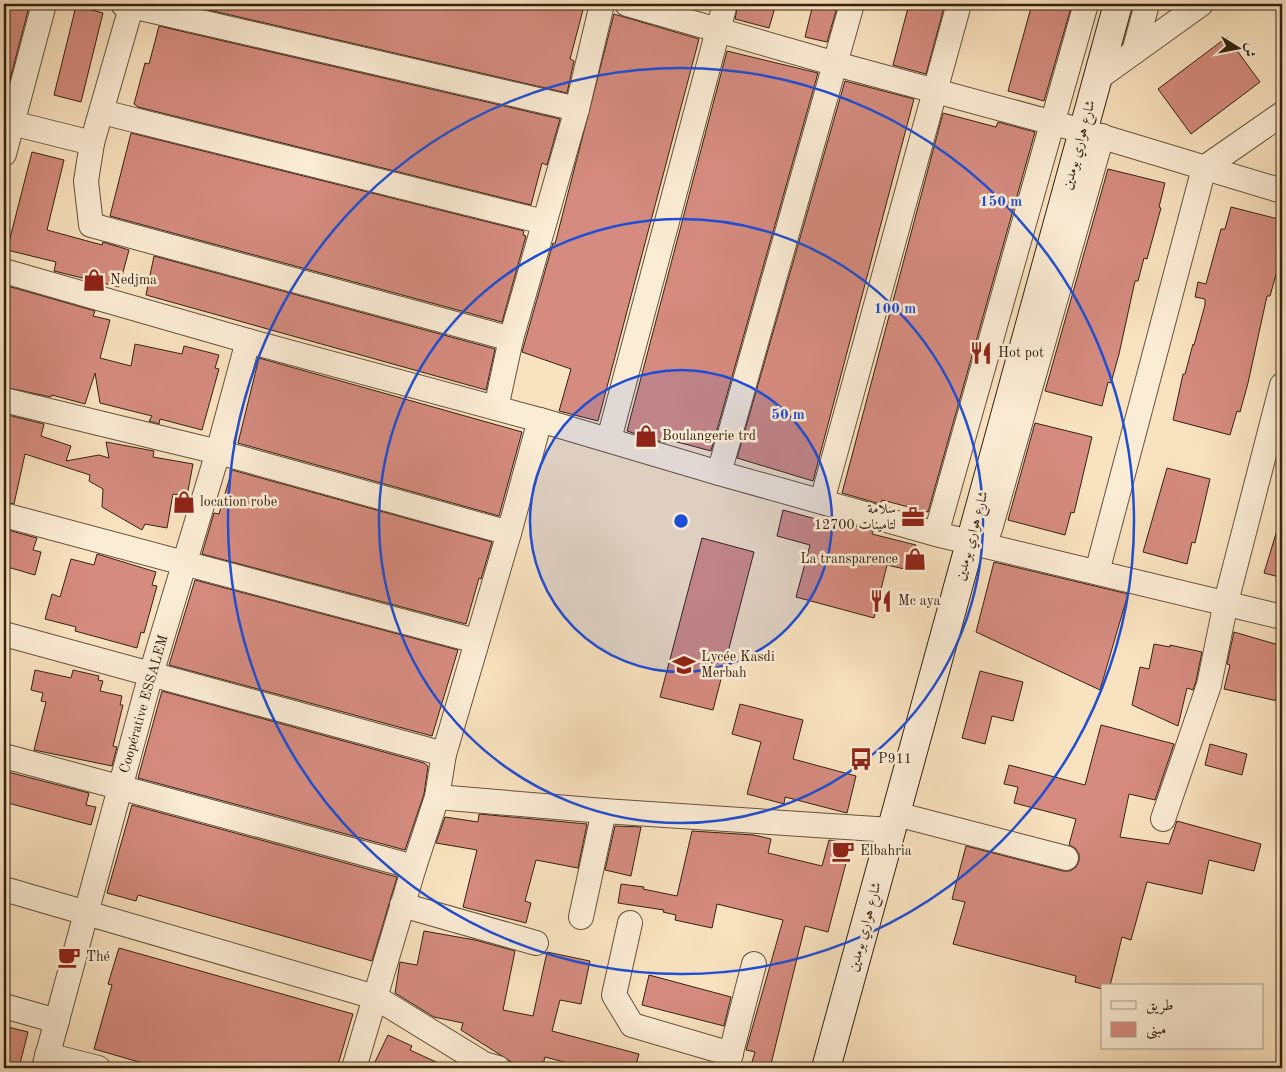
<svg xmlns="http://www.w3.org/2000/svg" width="1286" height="1072" viewBox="0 0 1286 1072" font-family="'Old Standard TT',Amiri,serif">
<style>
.building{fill:#d58b7f;stroke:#342212}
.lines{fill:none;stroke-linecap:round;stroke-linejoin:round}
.minor-casing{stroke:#65523d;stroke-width:26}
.secondary-casing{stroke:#342212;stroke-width:30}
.minor{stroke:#fbecd5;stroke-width:24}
.secondary{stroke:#fbecd5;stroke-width:28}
.ring{fill:none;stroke:#1d4ed8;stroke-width:2.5}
.labels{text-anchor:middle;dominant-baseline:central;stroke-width:5;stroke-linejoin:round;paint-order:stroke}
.street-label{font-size:14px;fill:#342212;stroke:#fbecd5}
.poi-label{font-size:14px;fill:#342212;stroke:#fbecd5;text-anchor:start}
.centre{fill:#1d4ed8;stroke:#fbecd5;stroke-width:2.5}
.ring-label{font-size:15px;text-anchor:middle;font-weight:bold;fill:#1d4ed8;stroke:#fbecd5;stroke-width:5;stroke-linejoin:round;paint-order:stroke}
</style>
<rect width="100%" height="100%" fill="#f9e2bf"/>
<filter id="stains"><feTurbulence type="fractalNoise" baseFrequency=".004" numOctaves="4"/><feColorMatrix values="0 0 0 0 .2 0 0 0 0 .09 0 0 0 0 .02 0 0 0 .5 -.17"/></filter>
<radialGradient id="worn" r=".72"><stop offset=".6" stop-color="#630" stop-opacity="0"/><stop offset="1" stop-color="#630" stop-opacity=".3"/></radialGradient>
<g class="building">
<polygon points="4,4 29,7 4,102"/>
<polygon points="183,4 560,4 583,10 570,59 574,61 567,93"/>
<polygon points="738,4 776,4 769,28 735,19"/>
<polygon points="813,4 838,4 827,42 805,37"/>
<polygon points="909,4 945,4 926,74 893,65"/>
<polygon points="1032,4 1072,4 1044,101 1008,91"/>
<polygon points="76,6 103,13 81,102 54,95"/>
<polygon points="614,14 699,39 598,421 559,411 571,369 522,352 553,243 555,244"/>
<polygon points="159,26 560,119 547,165 542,163 531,205 138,107 134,104 145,63 149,64"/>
<polygon points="1227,37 1260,82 1191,134 1158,89"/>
<polygon points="727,51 818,73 711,451 666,439 665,443 627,431"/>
<polygon points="845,81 914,99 813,481 737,458"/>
<polygon points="943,113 996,127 998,122 1035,132 928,512 882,500 880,504 842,493"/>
<polygon points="131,133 524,231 523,235 526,236 502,322 110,216"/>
<polygon points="32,152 64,160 47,230 102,245 103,242 129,250 119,287 54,271 56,262 7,250"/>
<polygon points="1108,169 1165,183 1159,207 1161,208 1147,259 1144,258 1138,281 1135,281 1119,354 1111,383 1108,382 1102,406 1045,391"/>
<polygon points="1231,207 1282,220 1282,253 1270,296 1267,296 1248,383 1240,412 1237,411 1230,435 1173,420 1183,374 1185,374 1193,344 1194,345 1205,305 1205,299 1195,297 1198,282 1206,284 1221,229 1225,229"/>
<polygon points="154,256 495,349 486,390 146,295"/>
<polygon points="4,285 95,311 93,316 110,320 100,358 131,366 135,344 182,354 184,346 219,355 215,368 219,369 202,430 160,419 159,424 149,421 152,416 100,403 95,373 85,404 52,395 51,397 4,387"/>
<polygon points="259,358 522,432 499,516 238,443"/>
<polygon points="4,414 44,424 41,436 71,446 66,461 99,455 109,458 106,442 154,451 153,457 193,464 187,496 173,494 167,528 145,524 142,530 102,507 103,489 89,481 90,475 25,454 14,504 4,502"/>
<polygon points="1035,423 1092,437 1074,513 1071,512 1065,535 1008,520"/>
<polygon points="1167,468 1210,479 1195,543 1192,542 1187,564 1143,552"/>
<polygon points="232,470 492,542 481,579 479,578 466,624 202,554 214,513 219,514"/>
<polygon points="783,510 834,524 835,520 873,531 872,534 916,545 909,570 887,565 874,618 796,597 810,545 777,536"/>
<polygon points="1278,527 1282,528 1282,567 1279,577 1264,573"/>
<polygon points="4,529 37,538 33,550 41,552 35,575 4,566"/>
<polygon points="702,538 754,552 713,710 660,697"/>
<polygon points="97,554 156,572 152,585 157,586 144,633 141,632 137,648 75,631 76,627 45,619 52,594 60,597 71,559 94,565"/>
<polygon points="994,562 1128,594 1100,690 976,632"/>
<polygon points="195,580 458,650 432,736 169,665"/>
<polygon points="1234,632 1282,646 1282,702 1224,689 1230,665 1227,664"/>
<polygon points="1154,644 1170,647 1170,645 1202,652 1196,681 1193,690 1187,688 1178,726 1132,705 1140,667 1149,669"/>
<polygon points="35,670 71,678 73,670 99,676 98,680 103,681 100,691 122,696 120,705 123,705 113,746 117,747 112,766 34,750 46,702 41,701 43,693 31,690"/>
<polygon points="980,671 1023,682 1013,721 992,716 985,744 962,738"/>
<polygon points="162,691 424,763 428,766 424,794 405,850 138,778"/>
<polygon points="740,704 803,720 793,759 856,776 847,813 785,797 784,804 747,794 761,742 732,734"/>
<polygon points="1101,725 1174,744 1155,800 1129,794 1120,837 1169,844 1177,821 1261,844 1254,871 1209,860 1202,894 1147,882 1131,940 1122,937 1110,986 1102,986 1102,989 1075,982 1076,976 953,944 965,902 952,899 966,846 1063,871 1070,871 1076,867 1079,861 1079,854 1075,848 1069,845 1076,819 1014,803 1018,787 1004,784 1009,765 1085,785"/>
<polygon points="1210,744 1247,754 1242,775 1205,765"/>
<polygon points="4,771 89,793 86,805 96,807 91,825 4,802"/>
<polygon points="132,805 397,877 372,961 138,895 136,901 107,893"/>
<polygon points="479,814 587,824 578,868 536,860 525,901 531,903 526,923 463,907 477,850 436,843 445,817 478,822"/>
<polygon points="615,826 641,827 631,876 605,870"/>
<polygon points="692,831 754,835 771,839 768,853 822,866 829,840 851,844 828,932 805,926 770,1068 750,1068 755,1052 746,1050 783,920 717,904 712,928 675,920 676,915 663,912 664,910 618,903 621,884 644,887 643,889 677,896"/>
<polygon points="424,931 475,940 515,951 503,1010 533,1016 547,952 590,961 581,1004 560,1000 552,1031 639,1054 635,1068 587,1068 545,1057 542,1068 521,1068 461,1030 463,1023 434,1017 395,993 400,962 417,965"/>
<polygon points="119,948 353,1014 337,1068 160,1068 94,1049 112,985 108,984"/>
<polygon points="649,975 731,997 724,1026 642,1005"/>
<polygon points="4,1026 28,1032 19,1068 4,1068"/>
<polygon points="388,1035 412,1046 410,1050 449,1068 372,1068"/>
</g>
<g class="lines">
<defs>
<g id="minor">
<polyline points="123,4 577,109"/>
<polyline points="132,4 92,143 86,181 91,225 511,339"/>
<polyline points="627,4 836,64 1083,131 1282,191"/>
<polyline points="1134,52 1147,4"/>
<polyline points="1098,78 1201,4"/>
<polyline points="102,112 544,222"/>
<polyline points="4,121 92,143"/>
<polyline points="4,154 44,4"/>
<polyline points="4,271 248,341 540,420 719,473 936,534 1282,617"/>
<polyline points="4,400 218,452 509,533"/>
<polyline points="496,408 511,339 577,109 602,4"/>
<polyline points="609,439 725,4"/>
<polyline points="719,473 852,4"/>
<polyline points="822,501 959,4"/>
<polyline points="4,515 476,641"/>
<polyline points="936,534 1086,4"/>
<polyline points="983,545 990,529 1102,136"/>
<polyline points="1097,572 1204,168 1282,114"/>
<polyline points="4,634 444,754"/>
<polyline points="4,756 414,867"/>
<polyline points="437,797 604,811 891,830"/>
<polyline points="896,814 1066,858"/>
<polyline points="1163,819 1209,685 1226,602 1282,385"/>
<polyline points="4,889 375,997 484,1064 498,1068"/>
<polyline points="402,905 536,943"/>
<polyline points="581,917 604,811"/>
<polyline points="630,923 614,995 632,1025 731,1054"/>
<polyline points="4,1006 57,1021"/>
<polyline points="47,1055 98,1068"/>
<polyline points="44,1068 151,674 218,452 248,341"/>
<polyline points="354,1068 414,867 437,797 444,754 509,533 540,420"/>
<polyline points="727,1068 754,964"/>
</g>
<polyline id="secondary" points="826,1068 1118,4"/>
</defs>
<use href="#minor" class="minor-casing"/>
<use href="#secondary" class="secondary-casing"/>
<use href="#minor" class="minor"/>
<use href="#secondary" class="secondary"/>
</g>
<circle cx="681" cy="521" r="151" fill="#1d4ed8" fill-opacity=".12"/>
<g class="ring">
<circle cx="681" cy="521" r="151"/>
<circle cx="681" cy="521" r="302"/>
<circle cx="681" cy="521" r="453"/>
</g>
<defs>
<symbol id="shop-bare" viewBox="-9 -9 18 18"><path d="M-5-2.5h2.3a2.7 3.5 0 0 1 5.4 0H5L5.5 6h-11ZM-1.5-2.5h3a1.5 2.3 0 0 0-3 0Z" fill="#8f2418" stroke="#fbecd5" stroke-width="2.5" paint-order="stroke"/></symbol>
<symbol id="restaurant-bare" viewBox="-9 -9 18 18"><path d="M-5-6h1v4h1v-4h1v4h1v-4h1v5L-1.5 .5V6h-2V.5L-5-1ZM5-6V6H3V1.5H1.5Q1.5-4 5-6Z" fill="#8f2418" stroke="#fbecd5" stroke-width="2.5" paint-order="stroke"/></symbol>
<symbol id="office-bare" viewBox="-9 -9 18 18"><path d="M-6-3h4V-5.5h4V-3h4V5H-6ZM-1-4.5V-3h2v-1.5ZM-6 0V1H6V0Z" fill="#8f2418" stroke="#fbecd5" stroke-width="2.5" paint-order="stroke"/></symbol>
<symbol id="school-bare" viewBox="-9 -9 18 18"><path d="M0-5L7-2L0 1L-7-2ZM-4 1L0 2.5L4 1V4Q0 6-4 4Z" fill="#8f2418" stroke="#fbecd5" stroke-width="2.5" paint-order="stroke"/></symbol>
<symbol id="bus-bare" viewBox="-9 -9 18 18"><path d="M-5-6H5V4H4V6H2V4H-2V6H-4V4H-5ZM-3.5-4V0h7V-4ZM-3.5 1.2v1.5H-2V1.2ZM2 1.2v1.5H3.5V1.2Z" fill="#8f2418" stroke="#fbecd5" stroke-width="2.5" paint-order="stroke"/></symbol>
<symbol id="cafe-bare" viewBox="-9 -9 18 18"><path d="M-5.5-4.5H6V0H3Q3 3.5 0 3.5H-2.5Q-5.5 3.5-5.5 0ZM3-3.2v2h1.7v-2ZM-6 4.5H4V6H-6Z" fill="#8f2418" stroke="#fbecd5" stroke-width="2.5" paint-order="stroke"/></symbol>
</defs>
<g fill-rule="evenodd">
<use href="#shop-bare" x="78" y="264" width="32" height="32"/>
<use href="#restaurant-bare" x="965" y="337" width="32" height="32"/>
<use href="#shop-bare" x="630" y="420" width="32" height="32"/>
<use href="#shop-bare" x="168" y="486" width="32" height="32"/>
<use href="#office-bare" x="897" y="501" width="32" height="32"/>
<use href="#shop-bare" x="899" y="543" width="32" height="32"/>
<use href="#restaurant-bare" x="865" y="585" width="32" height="32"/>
<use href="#school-bare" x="668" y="649" width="32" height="32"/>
<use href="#bus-bare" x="845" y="743" width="32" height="32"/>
<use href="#cafe-bare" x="827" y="835" width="32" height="32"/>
<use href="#cafe-bare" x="53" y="941" width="32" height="32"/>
</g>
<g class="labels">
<g class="street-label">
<text transform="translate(1079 145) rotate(-75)">شارع هواري بومدين</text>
<text transform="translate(972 536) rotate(-75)">شارع هواري بومدين</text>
<text transform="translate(144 704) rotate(-74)">Coopérative ESSALEM</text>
<text transform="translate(865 927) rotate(-75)">شارع هواري بومدين</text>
</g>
<g class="poi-label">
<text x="110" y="280">Nedjma</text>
<text x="998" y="353">Hot pot</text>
<text x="662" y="436">Boulangerie trd</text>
<text x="200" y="502">location robe</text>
<text x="896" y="509" text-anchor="end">سلامة<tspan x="896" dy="16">لتامينات 12700</tspan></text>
<text x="898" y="559" text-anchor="end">La transparence</text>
<text x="898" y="601">Mc aya</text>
<text x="701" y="657">Lycée Kasdi<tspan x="701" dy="16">Merbah</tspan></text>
<text x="878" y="759">P911</text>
<text x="860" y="851">Elbahria</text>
<text x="86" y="957">Thé</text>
</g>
</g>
<circle cx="681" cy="521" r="8" class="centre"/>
<g class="ring-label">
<text x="1001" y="206">150 m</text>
<text x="895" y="313">100 m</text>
<text x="788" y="419">50 m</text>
</g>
<rect width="1286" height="1072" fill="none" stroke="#f9e2bf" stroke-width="20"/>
<rect x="5" y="5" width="1276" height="1062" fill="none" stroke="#342212" stroke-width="2.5"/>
<rect x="10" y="10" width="1266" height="1052" fill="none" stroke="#342212"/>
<rect x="1101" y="984" width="162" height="65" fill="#fbecd5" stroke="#ab9b87"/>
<rect x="1111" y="1001" width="25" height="8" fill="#fbecd5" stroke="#ab9b87"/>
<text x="1146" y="1010" font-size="15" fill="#342212">طريق</text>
<rect x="1111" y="1022" width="25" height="15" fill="#d58b7f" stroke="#ab9b87"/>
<text x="1146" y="1034" font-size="15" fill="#342212">مبنى</text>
<g transform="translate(1238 48) rotate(100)" stroke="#fbecd5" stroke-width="4" paint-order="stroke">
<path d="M0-4L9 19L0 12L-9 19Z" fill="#342212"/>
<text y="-8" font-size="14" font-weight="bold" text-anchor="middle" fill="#342212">ش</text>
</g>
<rect width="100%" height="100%" filter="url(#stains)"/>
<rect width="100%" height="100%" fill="url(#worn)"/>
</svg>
